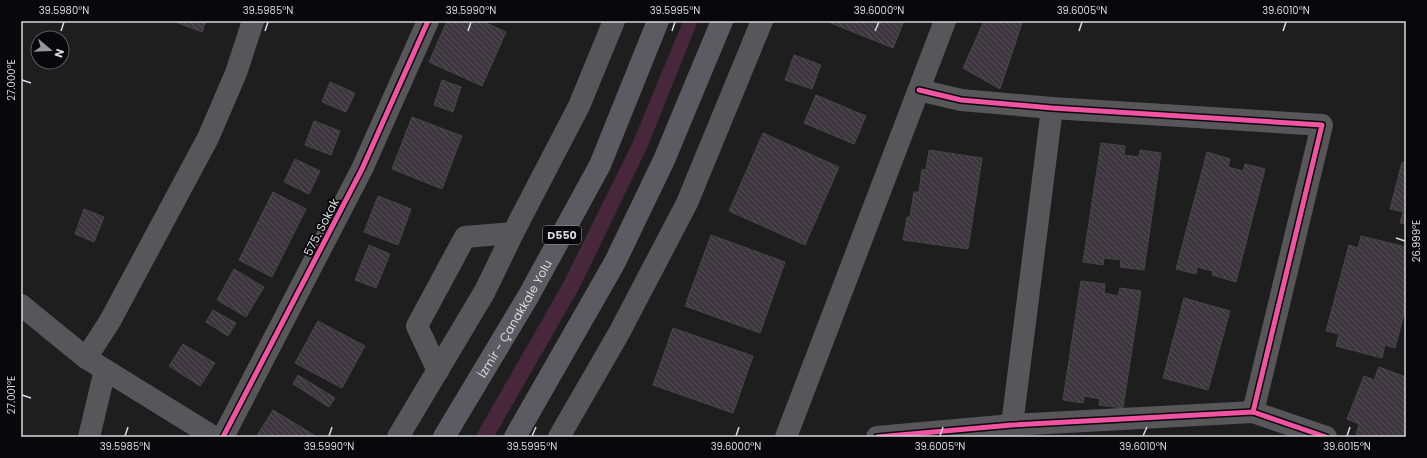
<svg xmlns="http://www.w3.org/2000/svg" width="1427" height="458" viewBox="0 0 1427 458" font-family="Poppins,sans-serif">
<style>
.grass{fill:#472739}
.building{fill:url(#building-back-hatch);stroke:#474647}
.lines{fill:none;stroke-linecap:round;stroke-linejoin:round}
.minor{stroke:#575658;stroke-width:22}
.major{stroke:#56565b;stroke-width:22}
.highway{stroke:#5c5b62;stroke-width:22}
.cycleway-casing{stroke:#080709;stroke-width:8}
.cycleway{stroke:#f153a3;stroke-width:5}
.ticks{fill:none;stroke:#d9d8db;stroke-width:1.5}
.labels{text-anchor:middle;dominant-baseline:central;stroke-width:3.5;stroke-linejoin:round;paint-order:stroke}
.shield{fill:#080709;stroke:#9a999c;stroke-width:1}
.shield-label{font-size:11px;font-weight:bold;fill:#d9d8db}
.street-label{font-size:12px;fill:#d9d8db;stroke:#080709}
.neatline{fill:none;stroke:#d9d8db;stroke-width:1.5}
.ticks-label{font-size:10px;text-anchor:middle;fill:#d9d8db}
</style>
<defs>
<pattern id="building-back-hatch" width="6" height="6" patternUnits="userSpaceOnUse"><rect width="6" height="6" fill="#3d363e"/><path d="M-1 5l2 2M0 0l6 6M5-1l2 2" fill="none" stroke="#585259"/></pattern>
</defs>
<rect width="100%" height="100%" fill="#1e1e1f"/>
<polygon class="grass" points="683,21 698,21 647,148 580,287 494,437 475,437 562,285 632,144"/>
<g class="building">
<polygon points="173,21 206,21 202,32"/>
<polygon points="447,21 482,21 506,32 482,86 429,62"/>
<polygon points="826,21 904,21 893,48"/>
<polygon points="984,21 1018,21 1022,23 1000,89 963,68"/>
<polygon points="794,55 821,65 812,89 785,80"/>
<polygon points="442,80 461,87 453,112 434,105"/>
<polygon points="330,82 355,93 346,112 322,102"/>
<polygon points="816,95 866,116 854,144 804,123"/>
<polygon points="412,117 462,136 442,189 392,169"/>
<polygon points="314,121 340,131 331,155 305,145"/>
<polygon points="763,133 839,167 805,245 729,211"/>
<polygon points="1101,143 1125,146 1124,155 1139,157 1140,150 1161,153 1144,270 1120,267 1121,260 1104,258 1103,265 1083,262"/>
<polygon points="929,150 982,158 968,249 903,240 907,217 910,217 914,192 919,192 922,169 926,170"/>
<polygon points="1207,152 1230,159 1228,167 1243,171 1245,164 1265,169 1236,282 1212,275 1213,271 1197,267 1196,274 1176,269"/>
<polygon points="295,159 320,171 309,194 284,182"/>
<polygon points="1402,162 1406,163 1406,224 1400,223 1403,212 1390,209"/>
<polygon points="273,192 306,209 272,277 239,260"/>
<polygon points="378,196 411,209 398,245 364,232"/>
<polygon points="84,209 104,217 94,242 75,234"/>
<polygon points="711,235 785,262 760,333 685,306"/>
<polygon points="1361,236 1406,247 1404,263 1406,263 1406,306 1395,348 1385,345 1382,358 1336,346 1339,334 1326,331 1349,245 1358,248"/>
<polygon points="369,245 390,254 376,288 355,280"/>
<polygon points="234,269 264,287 246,317 217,300"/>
<polygon points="1081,281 1105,284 1104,293 1118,296 1120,288 1141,291 1123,408 1099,405 1100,399 1084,396 1083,403 1063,400"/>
<polygon points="1184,298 1230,311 1208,390 1163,378"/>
<polygon points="213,310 236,323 228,336 206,322"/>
<polygon points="318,321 365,346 342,388 295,363"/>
<polygon points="673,328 753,356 733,413 653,385"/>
<polygon points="183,344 215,363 200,386 169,366"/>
<polygon points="1379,367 1406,377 1406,437 1364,437 1356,434 1359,424 1347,419 1364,376 1374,380"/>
<polygon points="298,375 335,398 329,407 293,384"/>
<polygon points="273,410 314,435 313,437 256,437"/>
</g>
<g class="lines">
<g class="minor">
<polyline points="919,90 961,100 1052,108 1322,125 1253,412"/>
<polyline points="21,305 86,358 214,437"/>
<polyline points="86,358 110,321 208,138 236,73 253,21"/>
<polyline points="438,371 417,326 465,237 513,233"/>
<polyline points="1012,425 1052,108"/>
<polyline points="89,437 105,370"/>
<polyline points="223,437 362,169 428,21"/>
<polyline points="786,437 945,21"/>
<polyline points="877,437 1012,425 1253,412 1326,437"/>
</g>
<g class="major">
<polyline points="398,437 485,291 513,233 579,106 614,21"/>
<polyline points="559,437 619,333 687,203 762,21"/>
</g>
<g class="highway">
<path id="s1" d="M444,437L529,295L600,165L658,21"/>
<polyline points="515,437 615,262 664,160 722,21"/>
</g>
<defs>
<g id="cycleway">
<polyline points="919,90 961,100 1052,108 1322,125 1253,412"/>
<polyline points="223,437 362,169 428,21"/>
<polyline points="877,437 1012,425 1253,412 1326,437"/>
</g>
</defs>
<use href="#cycleway" class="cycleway-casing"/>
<use href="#cycleway" class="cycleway"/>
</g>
<path class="ticks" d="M61,31L64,22M265,31L268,22M468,31L471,22M672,31L675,22M875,31L879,22M1079,31L1082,22M1283,31L1286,22M22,80L31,83M1396,238L1405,241M22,395L31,398M125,436L128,427M329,436L332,427M532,436L536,427M736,436L739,427M940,436L943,427M1143,436L1147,427M1347,436L1350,427"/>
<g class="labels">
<rect class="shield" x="543" y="226" width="38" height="18" rx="3"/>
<g class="shield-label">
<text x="562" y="235">D550</text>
</g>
<g class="street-label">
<text transform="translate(321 227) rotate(-63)">575. Sokak</text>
<text stroke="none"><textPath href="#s1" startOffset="138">İzmir - Çanakkale Yolu</textPath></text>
</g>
</g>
<rect width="1427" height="458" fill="none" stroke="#080709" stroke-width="44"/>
<g transform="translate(50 50) rotate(109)"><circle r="19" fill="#080709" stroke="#5c5b5d"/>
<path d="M0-3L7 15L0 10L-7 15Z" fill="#989799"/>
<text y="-6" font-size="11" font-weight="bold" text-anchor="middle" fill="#d9d8db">N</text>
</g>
<rect x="22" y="22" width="1383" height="414" class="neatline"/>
<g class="ticks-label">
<text x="64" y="14">39.5980°N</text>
<text x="268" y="14">39.5985°N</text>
<text x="471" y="14">39.5990°N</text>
<text x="675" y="14">39.5995°N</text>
<text x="879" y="14">39.6000°N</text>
<text x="1082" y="14">39.6005°N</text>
<text x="1286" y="14">39.6010°N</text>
<text transform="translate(11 80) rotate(-90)" y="4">27.000°E</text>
<text transform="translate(1416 241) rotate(-90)" y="4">26.999°E</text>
<text transform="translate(11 395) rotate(-90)" y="4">27.001°E</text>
<text x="125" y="450">39.5985°N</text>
<text x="329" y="450">39.5990°N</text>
<text x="532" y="450">39.5995°N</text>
<text x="736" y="450">39.6000°N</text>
<text x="940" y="450">39.6005°N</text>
<text x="1143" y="450">39.6010°N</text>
<text x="1347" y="450">39.6015°N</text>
</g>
</svg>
